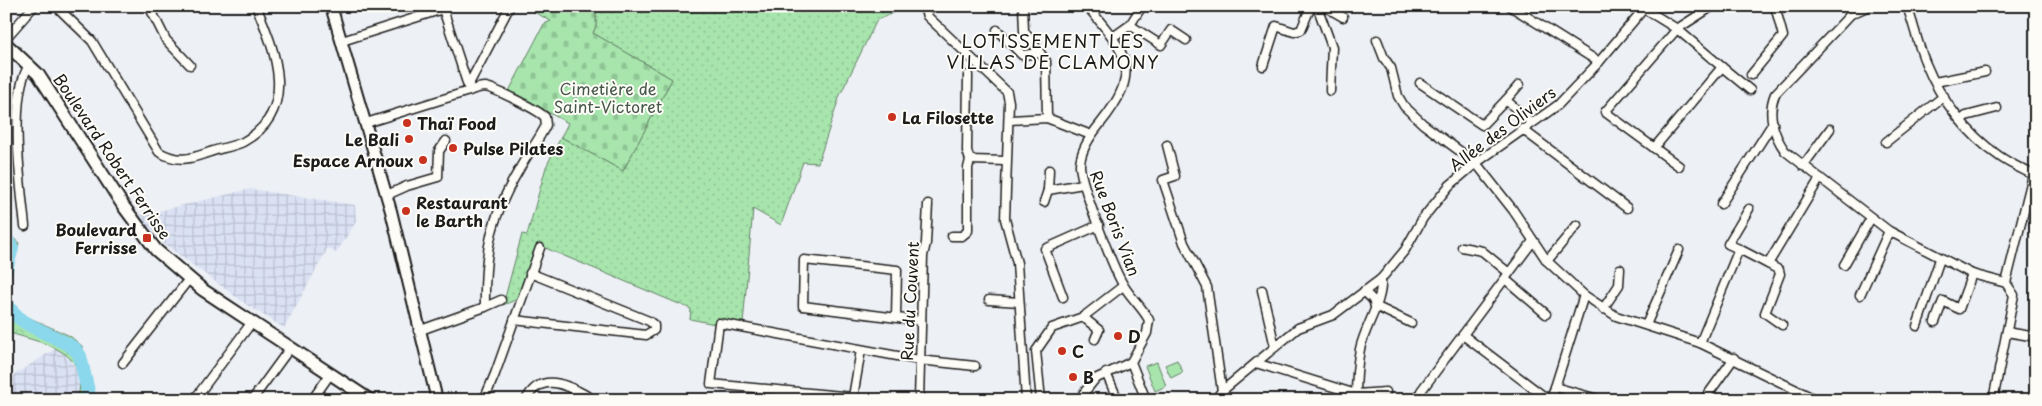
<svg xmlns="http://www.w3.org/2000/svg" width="2042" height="406" viewBox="0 0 2042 406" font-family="'Playpen Sans',sans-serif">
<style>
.industrial{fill:url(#industrial-grid)}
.grass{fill:url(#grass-dots);stroke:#628064}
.forest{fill:url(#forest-crowns);stroke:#628064}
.cemetery{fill:url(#cemetery-stones);stroke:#628064}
.park{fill:url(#park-tufts);stroke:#628064}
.pitch{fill:#a7e5ad;stroke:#628064}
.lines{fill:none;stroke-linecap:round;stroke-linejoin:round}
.river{stroke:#8bd7eb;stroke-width:14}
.minor-casing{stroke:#1c1c1c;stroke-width:11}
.tertiary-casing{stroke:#1c1c1c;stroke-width:14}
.secondary-casing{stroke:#1c1c1c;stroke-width:15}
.minor{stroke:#fdfcf7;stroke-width:8}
.tertiary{stroke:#fdfcf7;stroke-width:10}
.secondary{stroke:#fdfcf7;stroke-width:11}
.poi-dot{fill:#c8321e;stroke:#fdfcf7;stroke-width:2}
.labels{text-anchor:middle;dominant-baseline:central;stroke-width:4;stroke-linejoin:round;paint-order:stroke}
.park-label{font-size:16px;fill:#465848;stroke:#fdfcf7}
.poi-label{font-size:16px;font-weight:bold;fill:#1c1c1c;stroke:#fdfcf7;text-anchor:start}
.street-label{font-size:16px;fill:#1c1c1c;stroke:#fdfcf7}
.neighbourhood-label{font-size:18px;letter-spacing:1px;fill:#1c1c1c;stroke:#fdfcf7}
</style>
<defs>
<pattern id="industrial-grid" width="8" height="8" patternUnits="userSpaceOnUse" patternTransform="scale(1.25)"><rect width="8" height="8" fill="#dae1f3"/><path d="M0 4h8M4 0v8" fill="none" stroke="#bac0d0"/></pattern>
<pattern id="grass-dots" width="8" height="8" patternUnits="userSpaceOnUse" patternTransform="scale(1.25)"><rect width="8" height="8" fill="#a7e5ad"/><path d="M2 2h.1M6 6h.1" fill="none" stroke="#8fc494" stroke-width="1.8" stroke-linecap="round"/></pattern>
<pattern id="forest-crowns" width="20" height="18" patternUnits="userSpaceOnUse" patternTransform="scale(1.25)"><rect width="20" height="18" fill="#a7e5ad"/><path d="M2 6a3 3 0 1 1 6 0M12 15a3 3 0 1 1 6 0" fill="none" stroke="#8fc494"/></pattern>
<pattern id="cemetery-stones" width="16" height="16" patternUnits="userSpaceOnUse" patternTransform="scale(1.25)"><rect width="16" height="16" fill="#a7e5ad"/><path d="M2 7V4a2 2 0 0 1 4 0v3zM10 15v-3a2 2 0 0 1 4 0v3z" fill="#8fc494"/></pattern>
<pattern id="park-tufts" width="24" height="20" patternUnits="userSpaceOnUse" patternTransform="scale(1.25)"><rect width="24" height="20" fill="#a7e5ad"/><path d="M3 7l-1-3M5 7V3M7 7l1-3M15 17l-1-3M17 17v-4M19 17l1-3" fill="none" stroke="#8fc494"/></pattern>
</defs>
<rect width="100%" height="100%" fill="#edf0f5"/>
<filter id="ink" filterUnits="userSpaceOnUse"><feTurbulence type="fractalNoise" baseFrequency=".02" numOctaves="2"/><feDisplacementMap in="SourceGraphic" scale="10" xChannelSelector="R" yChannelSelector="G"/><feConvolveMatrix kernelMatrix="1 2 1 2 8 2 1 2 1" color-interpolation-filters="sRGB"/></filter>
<g filter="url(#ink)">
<g class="industrial">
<polygon points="250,189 355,205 356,222 336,253 328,248 284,328 247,305 163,243 138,216"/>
<polygon points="58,347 78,370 81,387 77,400 6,400 6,380"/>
</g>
<polygon class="grass" points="596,6 909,6 877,20 840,95 818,163 803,162 781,225 753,209 743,324 716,320 715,324 690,319 691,309 538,245 518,299 503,305 522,234 527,235 546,167 561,137 623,171 672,79 593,33 596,26"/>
<path class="forest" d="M6,232L19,243L7,276L12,310L70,336L82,346L96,400H77C92,351 45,344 10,333L6,330Z"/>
<polygon class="cemetery" points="537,6 596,6 596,26 593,33 672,79 623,171 561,137 568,123 509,91 544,24 551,21 534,12"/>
<polygon class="park" points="1177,360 1183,372 1171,378 1165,365"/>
<polygon class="pitch" points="1157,362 1166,386 1155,391 1145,366"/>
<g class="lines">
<g class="river">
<polyline points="6,238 12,248 6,269"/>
<path d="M6,303C21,329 53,332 75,349L80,356L90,400"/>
</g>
<defs>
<g id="minor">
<path d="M56,6L92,41L159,152C180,164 192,158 213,151C223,148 234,146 243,142C299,111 276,52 256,6"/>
<polyline points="149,6 166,40 190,65"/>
<polyline points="442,6 468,86"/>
<polyline points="923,6 927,16 1007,92 1009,102 1005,219 1017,263 1026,400"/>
<polyline points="1023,6 1024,31 1046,61 1047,118"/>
<path d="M1087,6C1127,53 1143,71 1100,124C1091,135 1081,149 1080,164C1079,180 1114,271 1124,286C1131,298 1142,307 1149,320L1147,333L1131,362L1146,400"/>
<polyline points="1317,6 1332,47 1330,91"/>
<polyline points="1324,6 1343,17"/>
<polyline points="1510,6 1599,62"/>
<polyline points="1640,6 1677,29 1722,67 1654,148"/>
<path d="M1869,6L1851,14L1775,94C1767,113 1773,134 1785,151L1889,231L1972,274L2006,283"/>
<path d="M1907,6C1914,25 1918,46 1926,64C1940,99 1968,135 1999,156C2010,164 2024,170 2036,176"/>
<polyline points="1130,25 1161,45 1171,30 1186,40"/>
<polyline points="997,30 1022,55 1040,53"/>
<polyline points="1113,37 1130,25 1142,6"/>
<polyline points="6,38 34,6"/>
<polyline points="1377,40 1384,58 1391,68 1398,96 1404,106 1423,124 1476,163 1513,210 1547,261 1584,295 1616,316 1700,343 1817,400"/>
<polyline points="342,41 443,9"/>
<polyline points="1263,66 1276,26 1294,32 1301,30 1311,6"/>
<polyline points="1722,67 1750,90"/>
<polyline points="1751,75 1783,36 1775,6"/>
<polyline points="1935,82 1985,72"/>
<polyline points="1420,83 1482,125 1506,100 1532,123"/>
<polyline points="1506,100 1519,85"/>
<polyline points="1009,120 1047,118 1091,135"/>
<polyline points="1961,120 1966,116 1997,108"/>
<polyline points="366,123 469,91 468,86 510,6"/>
<polyline points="1522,129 1627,208"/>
<polyline points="1886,142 1944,96"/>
<polyline points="1167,145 1175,176 1163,180 1184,243 1207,287 1222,391"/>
<polyline points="970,160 1006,161"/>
<polyline points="1679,166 1605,112 1677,29 1713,6"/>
<polyline points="1803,166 1830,129"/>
<polyline points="1049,170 1048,190 1083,184"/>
<polyline points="387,195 407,186 438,177 439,151 446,141"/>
<polyline points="1044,202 1048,190"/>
<polyline points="1721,204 1773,123"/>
<path d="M25,226C21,189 8,93 30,64"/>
<polyline points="952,236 962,236 968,231 968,168 970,160 967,151 968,75"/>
<polyline points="1462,247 1482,251 1509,273"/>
<polyline points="1739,249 1728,244 1749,209"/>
<polyline points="1547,261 1577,225"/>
<polyline points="1768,264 1779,270 1780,274 1765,313 1782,325"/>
<polyline points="1844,265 1871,218"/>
<polyline points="1505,279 1546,314"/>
<polyline points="1262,290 1275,347"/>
<polyline points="1364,291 1373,300 1375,306"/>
<polyline points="1860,295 1889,231"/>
<polyline points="1063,297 1045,249 1099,225"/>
<polyline points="989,300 1019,302"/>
<polyline points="1375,306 1411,323"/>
<polyline points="485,307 501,300"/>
<polyline points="1603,309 1619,285 1620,269"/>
<polyline points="896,317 897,270 804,260 803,306 921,321"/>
<polyline points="1083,317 1099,330 1095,339"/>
<polyline points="514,320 646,335 654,330 654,325 649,321 530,273"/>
<polyline points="1935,322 1943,301 1959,309 1972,274"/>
<polyline points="1646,325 1679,250"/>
<polyline points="1917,326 1940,259"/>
<path d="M418,331L485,307C484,250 491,217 520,168C528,153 539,140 546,125L545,117C538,110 494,88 485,87C479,87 474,89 469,91"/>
<polyline points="2007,332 2036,337"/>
<polyline points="1463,335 1542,395 1551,399"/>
<polyline points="1700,343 1739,249 1768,264 1820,178"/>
<polyline points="861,350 853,397 711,384 719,323 919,360 975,366"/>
<polyline points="123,363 189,279"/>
<polyline points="1256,363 1356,394 1386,392"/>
<polyline points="1106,373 1118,400"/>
<polyline points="1555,387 1601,400"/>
<polyline points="1083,394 1095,379 1131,362"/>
<polyline points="194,400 252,322"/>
<polyline points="252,400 290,348"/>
<polyline points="312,400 331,373"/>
<polyline points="484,400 495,374 540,248"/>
<path d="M526,400C542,368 572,388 595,400"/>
<polyline points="919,400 923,256 926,243 928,204"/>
<polyline points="1041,400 1036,351 1052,328 1083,317 1123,286"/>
<polyline points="1202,400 1213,400"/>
<polyline points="1215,400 1222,391 1298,328 1333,315 1381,279 1405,250 1423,218 1449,186 1476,163 1558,105 1599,62 1646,6"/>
<path d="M1356,400C1356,384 1357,365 1360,349C1365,326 1383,302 1381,279"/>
<polyline points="1422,400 1421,391 1533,241"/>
<polyline points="1551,400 1584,295"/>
<polyline points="1704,400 1734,358"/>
<polyline points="1993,400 2014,295 2006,283 2033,175"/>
</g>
<polyline id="tertiary" points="331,6 391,211 437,400"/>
<polyline id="secondary" points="6,44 38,74 124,207 156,250 203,290 370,400"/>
</defs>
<use href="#minor" class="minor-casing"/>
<use href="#tertiary" class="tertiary-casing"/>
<use href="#secondary" class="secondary-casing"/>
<use href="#minor" class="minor"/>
<use href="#tertiary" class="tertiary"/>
<use href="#secondary" class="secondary"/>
</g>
</g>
<g class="poi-dot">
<circle cx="892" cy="117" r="5"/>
<circle cx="407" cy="123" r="5"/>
<circle cx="409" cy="139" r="5"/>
<circle cx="453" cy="148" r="5"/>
<circle cx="423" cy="160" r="5"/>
<circle cx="406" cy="211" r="5"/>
<rect x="142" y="233" width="10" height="10" rx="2.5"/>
<circle cx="1118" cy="336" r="5"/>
<circle cx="1062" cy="351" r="5"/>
<circle cx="1073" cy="377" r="5"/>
</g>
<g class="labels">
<g class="park-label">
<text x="608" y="88">Cimetière de<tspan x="608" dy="18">Saint-Victoret</tspan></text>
</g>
<g class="poi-label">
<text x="902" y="117">La Filosette</text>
<text x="417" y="123">Thaï Food</text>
<text x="399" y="139" text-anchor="end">Le Bali</text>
<text x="463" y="148">Pulse Pilates</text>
<text x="413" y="160" text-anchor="end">Espace Arnoux</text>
<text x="416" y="202">Restaurant<tspan x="416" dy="18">le Barth</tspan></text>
<text x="137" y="229" text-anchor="end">Boulevard<tspan x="137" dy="18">Ferrisse</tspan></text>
<text x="1128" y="336">D</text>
<text x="1072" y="351">C</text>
<text x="1083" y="377">B</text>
</g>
<g class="street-label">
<text transform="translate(1502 128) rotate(-37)">Allée des Oliviers</text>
<text transform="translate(113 156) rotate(56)">Boulevard Robert Ferrisse</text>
<text transform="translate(1116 223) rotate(69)">Rue Boris Vian</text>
<text transform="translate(909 301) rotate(-87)">Rue du Couvent</text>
</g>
<g class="neighbourhood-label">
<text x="1053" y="40">LOTISSEMENT LES<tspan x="1053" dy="21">VILLAS DE CLAMONY</tspan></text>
</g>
</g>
<rect width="2042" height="406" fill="none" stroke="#fdfcf7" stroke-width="25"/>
<rect x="12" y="12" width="2017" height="381" fill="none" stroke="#1c1c1c" stroke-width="2" filter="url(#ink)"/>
</svg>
